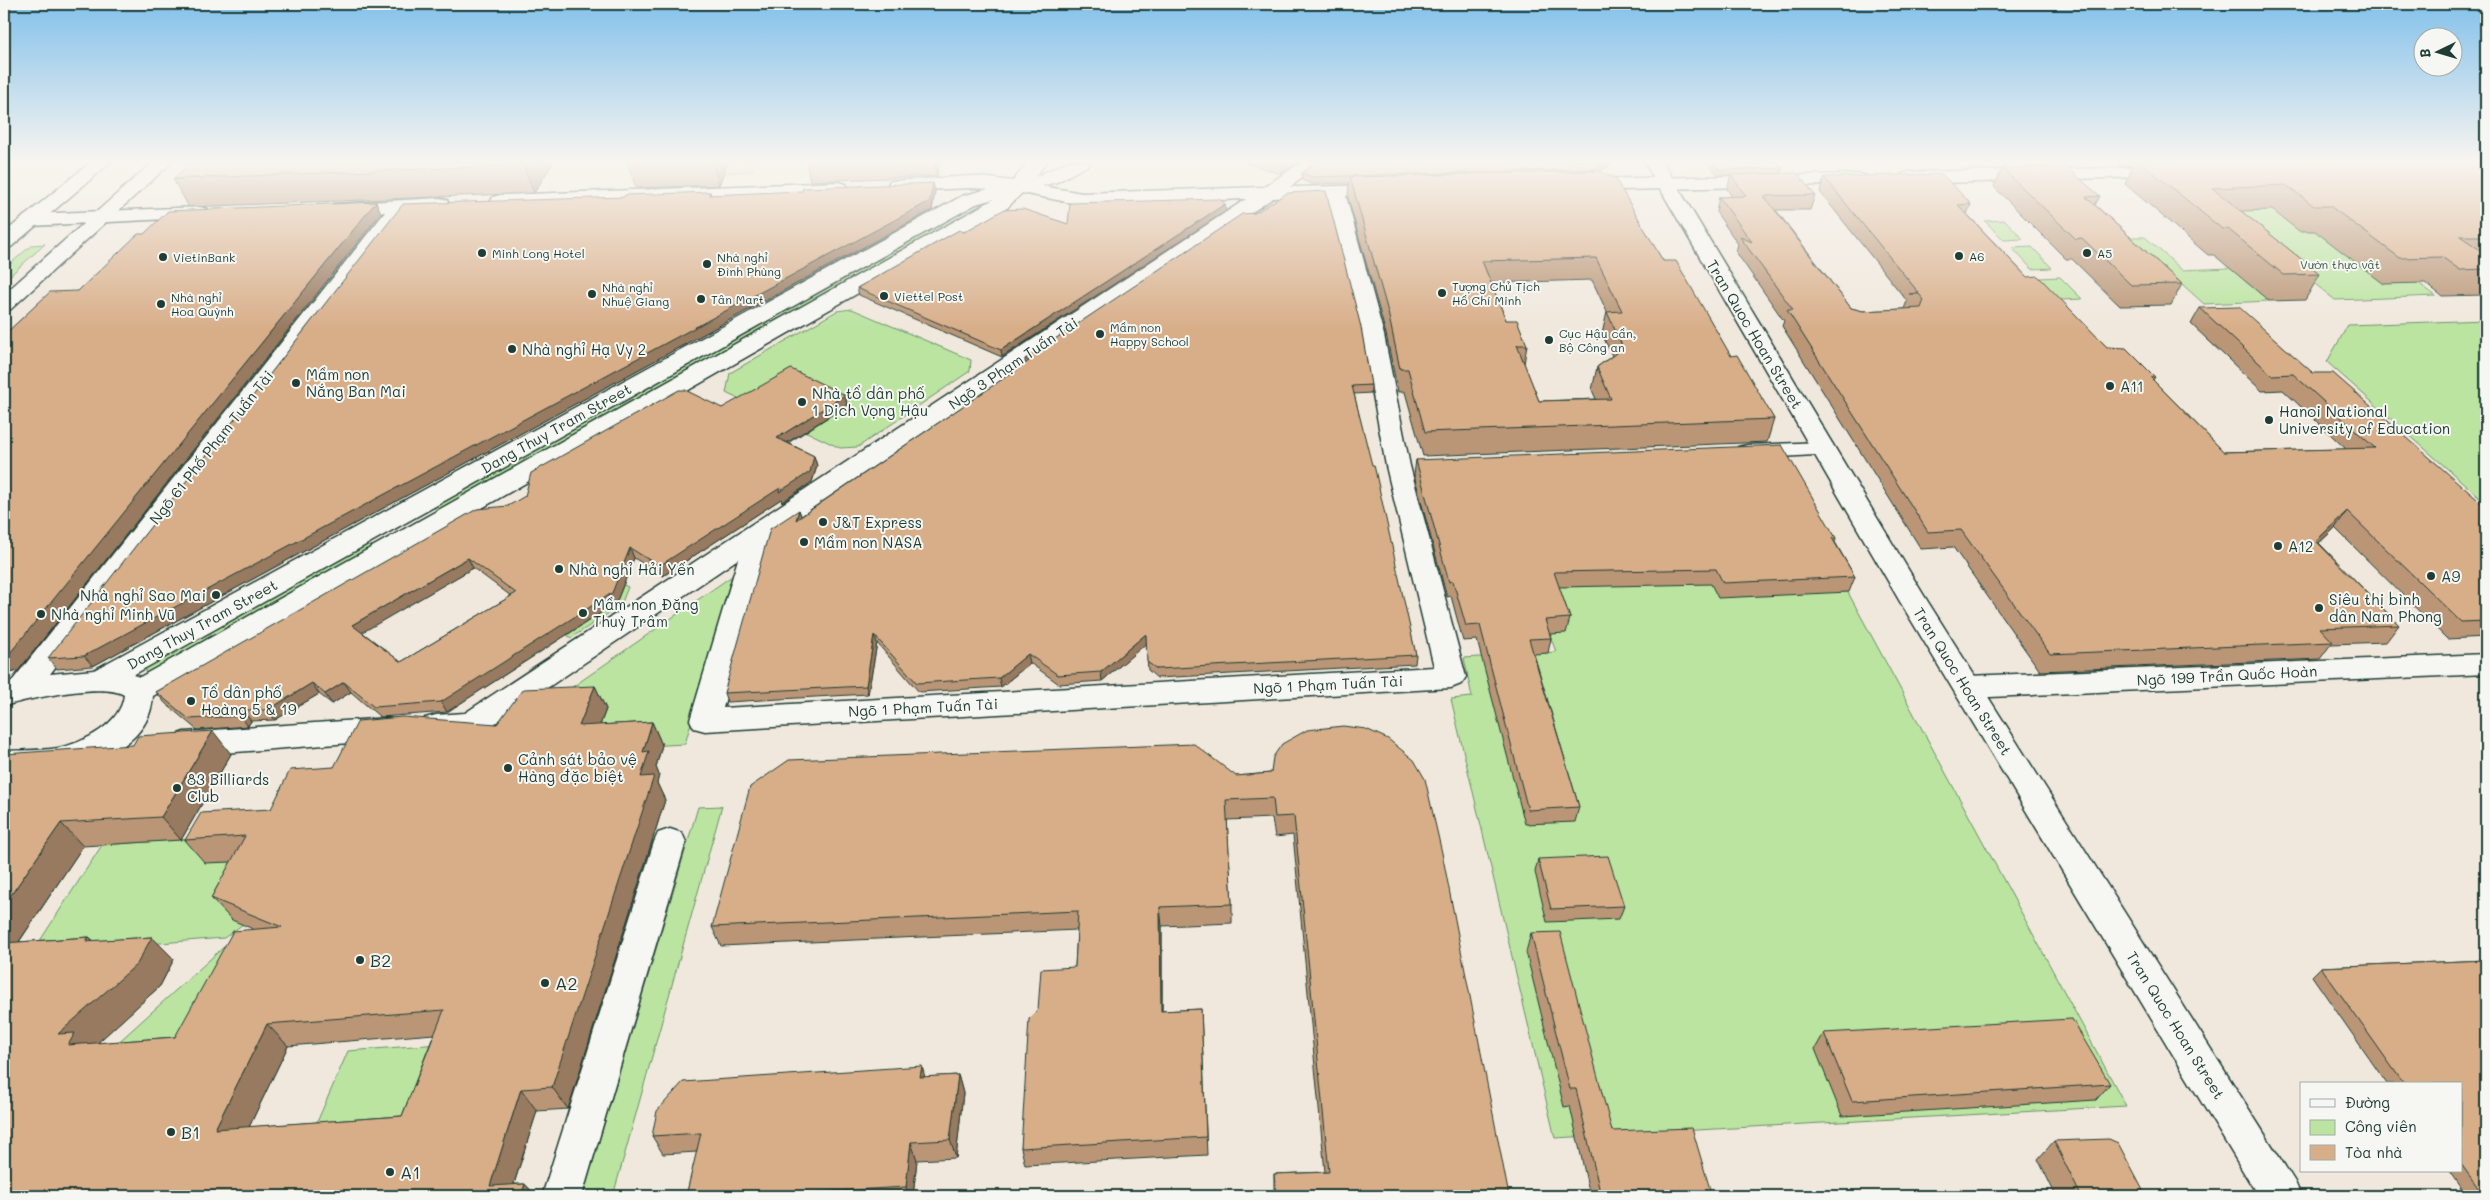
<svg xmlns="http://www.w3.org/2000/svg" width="2490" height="1200" viewBox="0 0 2490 1200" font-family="Mali,sans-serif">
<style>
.green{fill:#bae4a0;stroke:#6c906a}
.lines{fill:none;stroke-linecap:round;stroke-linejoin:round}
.minor-casing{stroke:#1f3d34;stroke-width:3}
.tertiary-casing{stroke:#1f3d34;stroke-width:3}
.secondary-casing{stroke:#1f3d34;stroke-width:3}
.minor{fill:#f6f6f2;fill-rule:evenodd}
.tertiary{fill:#f6f6f2;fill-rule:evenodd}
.secondary{fill:#f6f6f2;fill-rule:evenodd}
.wall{fill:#ba9676;stroke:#1f3d34;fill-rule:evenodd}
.shaded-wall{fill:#977a60;stroke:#1f3d34}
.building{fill:#d8ae89;stroke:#1f3d34;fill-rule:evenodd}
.poi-dot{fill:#1f3d34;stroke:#f6f6f2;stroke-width:2}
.labels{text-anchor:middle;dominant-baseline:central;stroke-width:4;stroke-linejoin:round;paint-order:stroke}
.far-poi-label{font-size:12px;fill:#1f3d34;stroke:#f6f6f2;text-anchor:start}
.far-park-label{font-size:12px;fill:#3e5e4a;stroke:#f6f6f2}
.street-label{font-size:15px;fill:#1f3d34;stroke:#f6f6f2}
.poi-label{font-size:15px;fill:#1f3d34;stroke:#f6f6f2;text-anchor:start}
.near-poi-label{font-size:18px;fill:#1f3d34;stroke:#f6f6f2;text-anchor:start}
</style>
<rect width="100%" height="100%" fill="#f0e8dd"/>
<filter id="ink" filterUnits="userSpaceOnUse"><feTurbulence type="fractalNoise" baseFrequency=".02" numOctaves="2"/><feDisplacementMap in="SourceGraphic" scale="10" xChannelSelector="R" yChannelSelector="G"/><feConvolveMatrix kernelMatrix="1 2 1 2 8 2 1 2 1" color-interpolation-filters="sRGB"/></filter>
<g filter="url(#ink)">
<g class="green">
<polygon points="728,161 756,161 752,171 724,173"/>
<polygon points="981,204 985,207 441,510 436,510 434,507 437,503 973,205"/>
<polygon points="2317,208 2436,296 2335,300 2224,211"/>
<polygon points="2005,220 2023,239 2004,240 1985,221"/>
<polygon points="2130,237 2145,237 2182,270 2230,268 2269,301 2204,304"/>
<polygon points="45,244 4,281 4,269 32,245"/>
<polygon points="2032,247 2052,268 2032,269 2012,248"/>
<polygon points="2060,277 2082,299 2061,300 2040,278"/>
<polygon points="852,309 971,360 970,371 858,447 840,448 726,393 730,373 837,311"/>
<polygon points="2486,320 2486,503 2327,362 2348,325"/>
<polygon points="368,543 376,549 147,674 145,671 147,666"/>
<polygon points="1831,561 2126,1106 1555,1138 1451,699 1472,697 1464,658 1556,652 1529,577"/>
<polygon points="732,576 685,744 591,749 606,709 535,713"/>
<polygon points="616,581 628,587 621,605 571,638 567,635 616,603"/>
<polygon points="722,806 613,1196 583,1196 698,807"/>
<polygon points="220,837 264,859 242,925 224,938 32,953 102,845"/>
<polygon points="228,943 198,1059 91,1067"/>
<polygon points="439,1044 409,1122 314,1129 348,1051"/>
</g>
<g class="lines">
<defs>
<g id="minor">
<path d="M1029,161H1047L1035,177L1069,161H1091L1088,165L1057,182L1042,186L1082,193L1264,187L1304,161H1325L1290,187L1392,185L1394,189L1392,193L1346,196L1384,335L1410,466L1466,677L1461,684L1451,688L705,731L694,728L690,720L738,559L482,732C464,737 443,739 425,734L421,726L425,718L436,715L465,713L1246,199L1082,205L1022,193L1007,208L153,696C149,762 53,774 4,775V751C22,750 40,751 58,748C84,743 121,724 124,695C103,682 28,699 4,706V684L12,681L385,212L340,214L333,212L331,208L333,204L440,198L447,200L449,204L447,208L405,211L50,674L94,670L962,196L988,189L972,188L897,191L890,189L888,185L890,181L972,176L1013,181ZM1327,196L1362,335L1386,466L1434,667L723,708L771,537L1273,198ZM994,199L140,677L133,675L976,204Z"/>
<polygon points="2167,167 2173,168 2176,172 2173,176 1908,184 1902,182 1899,178 1902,174 1908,172"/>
<polygon points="1860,174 1867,176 1869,180 1867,184 1581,191 1574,189 1572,185 1574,181 1581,179"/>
<polygon points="839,182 846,184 848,188 846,192 500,207 493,205 491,201 493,197 500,195"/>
<polygon points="200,207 207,209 210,213 207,217 31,226 24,224 21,220 24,216 31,214"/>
<polygon points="1823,442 1832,444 1835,449 1832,454 1747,459 1738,457 1735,452 1738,447 1747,445"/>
<polygon points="2486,654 2486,674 1968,698 1958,695 1953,687 1958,679 1968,676"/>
<polygon points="388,718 399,721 403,729 399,737 388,740 184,756 173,752 169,744 173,736 184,732"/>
<polygon points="670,829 682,833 686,842 582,1196 542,1196 654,842 658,833"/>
</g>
<polygon id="tertiary" points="1644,161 1662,161 1923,594 2295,1182 2301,1196 2258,1196 1899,600"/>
<g id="secondary">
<polygon points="92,161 112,161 11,247 4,249 4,233"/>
<polygon points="154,161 173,161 11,309 4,311 4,294"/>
</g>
</defs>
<use href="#minor" class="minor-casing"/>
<use href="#tertiary" class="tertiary-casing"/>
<use href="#secondary" class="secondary-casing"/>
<use href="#minor" class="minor"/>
<use href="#tertiary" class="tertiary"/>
<use href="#secondary" class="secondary"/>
</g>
<g class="wall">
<polygon points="554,161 534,193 189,207 173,179"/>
<polygon points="627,161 728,161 719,185 636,188"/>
<polygon points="806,161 939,161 937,176 810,181"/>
<polygon points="1244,161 1301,161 1281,174 1244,162"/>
<path d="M1318,161H1612V163L1600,172L1731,356L1774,419L1767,442L1423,456L1405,392H1398L1386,334L1348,198L1349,183L1311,184L1302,180V173ZM1592,280L1607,312L1602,334L1612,356L1597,367L1592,390L1596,399L1539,401L1524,364L1527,345L1506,320L1491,283Z"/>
<polygon points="1706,161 1776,161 1783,168 1781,173 1815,195 1810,210 1776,210 1851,308 1863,311 1904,309 1907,301 1820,192 1824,177 1971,204 1967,214 2027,277 2107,347 2155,377 2153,380 2224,452 2346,449 2283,390 2262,391 2191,324 2200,308 2313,373 2486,507 2486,637 2447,639 2335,528 2319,543 2399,625 2386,642 2331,644 2320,659 2040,671 1953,547 1921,549 1782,326 1784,321 1736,252 1738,244 1716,212 1719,197 1732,197 1727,189 1731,175 1718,175"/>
<polygon points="2115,161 2486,161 2486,295 2442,296 2425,283 2384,284 2315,231 2299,231 2272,210 2241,211 2320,274 2305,300 2269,301 2214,255 2208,255 2125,184 2133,166 2122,166"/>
<polygon points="2002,168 2100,196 2095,205 2182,284 2171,305 2120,306 2072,259 2066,259 1994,187"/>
<polygon points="935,191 932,210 93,666 57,669 48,658 624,197 710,192 711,195"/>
<polygon points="376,202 381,213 18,671 10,673 4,674 4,335 78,291 144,234"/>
<polygon points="1225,204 1226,211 1002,357 859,295 857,288 964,232 1068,224"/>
<polygon points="1025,359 1371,385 1371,393 1354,394 1416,655 1415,664 1157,678 1148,670 1146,643 1102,681 1059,684 1030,663 1001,687 919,692 877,643 868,694 727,702 724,693 799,510 801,516 1025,364"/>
<path d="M845,395L847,405L788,443L814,456L817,466L812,482L782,502L781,499L663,576L634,558L616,603L447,712L380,717L351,692L332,704L319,694L275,720L251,721L248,726L197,730L165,703L156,692L508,506L722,408ZM473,568L511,596L401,662L362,632Z"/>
<polygon points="1416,460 1836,538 1835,542 1855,577 1849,592 1718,598 1711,584 1559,587 1570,618 1566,633 1550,634 1551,638 1548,653 1534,654 1579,807 1575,822 1525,824 1477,640 1463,641 1451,596 1447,597 1414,475"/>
<path d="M595,686L606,709L600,725L652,722L662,745L656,767L659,775L657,783L665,800L568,1109L537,1111L514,1184H525L536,1196H4V754H231L181,840L83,846L19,942L89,937L94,941L152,937L174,959L160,986L97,1043L175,1037L253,929L232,920L211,898L231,862L205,863L185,840L271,809L334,767L497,724ZM434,1034L402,1116L249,1127L288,1046Z"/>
<polygon points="1271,773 1509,1196 1274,1196 1274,1174 1325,1172 1293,835 1275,837 1272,818 1227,820 1232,904 1232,923 1162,926 1162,1011 1201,1009 1207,1155 1025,1165 1021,1148 1038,1010 1075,967 1077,930 721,946 712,927 1236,776"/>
<polygon points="1538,859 1624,906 1619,919 1547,922 1535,872"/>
<polygon points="1531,933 1612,1131 1712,1196 1590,1196 1570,1106 1564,1107 1526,952"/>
<polygon points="2486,960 2486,1196 2466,1196 2449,1171 2461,1171 2461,1084 2387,1084 2312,976 2321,967"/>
<polygon points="1824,1033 2110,1084 2096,1100 1842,1116 1815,1049"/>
<polygon points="958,1075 963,1093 956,1158 917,1160 913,1196 686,1196 697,1152 663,1154 652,1136 925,1077"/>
<polygon points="2054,1141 2146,1196 2056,1196 2038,1159"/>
</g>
<g class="shaded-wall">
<polygon points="526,161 554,161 534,193 523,165"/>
<polygon points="712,161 728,161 719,185"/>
<polygon points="934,161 939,161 937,176"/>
<polygon points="1290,161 1301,161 1281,174 1281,166"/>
<polygon points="1606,161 1612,161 1612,163 1593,177 1594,169"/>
<polygon points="933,183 935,191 932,210 93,666 84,656"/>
<polygon points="376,202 381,213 18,671 10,673 4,666 4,659"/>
<polygon points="1225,204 1226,211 1002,357 1001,350"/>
<polygon points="845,395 847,405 780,447 777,438"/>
<polygon points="814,456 817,466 812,482 782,502 781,499 663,576 659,566"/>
<polygon points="799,510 802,518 796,520"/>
<polygon points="2347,511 2335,528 2304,557 2316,541"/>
<polygon points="630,548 634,558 616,603 447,712 441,702"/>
<polygon points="468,558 473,568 358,635 352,625"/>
<polygon points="1146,634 1147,643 1102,681 1101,672"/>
<polygon points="874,635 877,643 868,694 866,686"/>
<polygon points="1028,654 1030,663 1001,687 999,678"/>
<polygon points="344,682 351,692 332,704 325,694"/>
<polygon points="312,683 319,694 275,720 268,710"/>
<polygon points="595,686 606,709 591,749 579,726"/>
<polygon points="243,710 251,721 248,726 240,716"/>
<polygon points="652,722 662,745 656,767 659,775 657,783 665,800 568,1109 552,1087 641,777 643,752"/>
<polygon points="213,731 231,754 181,840 161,817"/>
<polygon points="61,823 83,846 4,964 4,905"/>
<polygon points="1160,907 1162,926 1162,1030 1161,1011"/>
<polygon points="89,937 113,959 86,941"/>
<polygon points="152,937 174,959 160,986 92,1048 68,1045 58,1034"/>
<polygon points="267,1024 288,1046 238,1150 215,1129"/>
<polygon points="922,1066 927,1085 920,1077"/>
<polygon points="958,1075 963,1093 956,1158 950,1140"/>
<polygon points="521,1089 537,1111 510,1196 490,1186"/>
<polygon points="911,1142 917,1160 913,1196 909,1196 906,1187"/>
<polygon points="525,1184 536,1196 521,1196"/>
</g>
<g class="building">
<polygon points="193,161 526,161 523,165 173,179"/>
<polygon points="1264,161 1290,161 1281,166"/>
<polygon points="1318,161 1606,161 1594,169 1312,177 1302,173"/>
<polygon points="1712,161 1776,161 1783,168 1719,170"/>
<polygon points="2139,161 2486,161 2486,236 2460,236 2486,254 2486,269 2460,270 2442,257 2400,258 2330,206 2314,206 2286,185 2212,188 2320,274 2284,275 2228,229 2222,229"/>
<polygon points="2065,166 2100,196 2086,197 2182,284 2131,285 2082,238 2076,239 2002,168"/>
<path d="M1599,171L1615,178L1663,261H1676L1731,356L1737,355L1774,419L1425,432L1408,369H1400L1388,312L1350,177ZM1596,258L1622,311L1607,312L1623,348L1597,367L1611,399L1539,401L1517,345H1527L1517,320H1506L1482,261Z"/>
<polygon points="1797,173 1815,195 1764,196 1851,308 1863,311 1921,308 1924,300 1919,294 1909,294 1919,293 1824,177 1942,174 1971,204 1958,205 2027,277 2038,276 2107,347 2126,348 2155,377 2151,378 2224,452 2375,448 2293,374 2272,375 2200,308 2239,307 2313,373 2333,373 2486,507 2486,621 2461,622 2347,511 2316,541 2399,625 2320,628 2333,642 2050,654 1961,530 1928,532 1787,310 1793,310 1740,237 1752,242 1719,197 1746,196 1731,175"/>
<polygon points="933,183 930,201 84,656 48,658 403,204 624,197 625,195 710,192 709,195 778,192 802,191 803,188"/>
<polygon points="1326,191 1361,327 1371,385 1352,386 1372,465 1374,465 1416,655 1157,669 1147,662 1146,634 1101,672 1058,675 1028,654 999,678 917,683 874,635 866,686 724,693 770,529 799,510 796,520 1029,361 1025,359 1242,214 1255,213 1287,193"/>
<polygon points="1219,199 1225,204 1001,350 857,288 959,230 964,232 1003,210 1023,209 1068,224 1070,203"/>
<polygon points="376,202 6,658 4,659 4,335 50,292 78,291 138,234 144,234 168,211"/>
<path d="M791,369L845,395L777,438L814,456L810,472L779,492L780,488L659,566L630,548L612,593L441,702L374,707L344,682L325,694L312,683L268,710H243L240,716L189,719L156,692L477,509L508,506L525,496L531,473L679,390H685L722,408ZM468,558L516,593L401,662L352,625Z"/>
<polygon points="1782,445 1836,538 1832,538 1855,577 1723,583 1716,569 1554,572 1570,618 1545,620 1551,638 1529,639 1579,807 1528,810 1480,625 1466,626 1453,581 1449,582 1416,460"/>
<path d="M595,686L579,726L652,722L643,752L649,751L641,777L654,776L552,1087L521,1089L490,1186L525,1184L521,1196H4V943L89,937L86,941L152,937L137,964L58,1034L75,1033L68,1045L175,1037L233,931L282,927L211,898L245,836L185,840L201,813L271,809L290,770L334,767L358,721L402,717L497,724L523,689ZM444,1010L402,1116L215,1129L267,1024Z"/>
<polygon points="1343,726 1366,729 1388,739 1414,760 1425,779 1442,853 1509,1196 1276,1196 1274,1174 1329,1172 1294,816 1275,817 1273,798 1226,800 1232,904 1160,907 1161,1011 1201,1009 1206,1137 1021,1148 1029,1019 1038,1010 1041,969 1075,967 1078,911 712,927 750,787 789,760 1194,744 1236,776 1271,773 1273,757 1282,744 1307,730"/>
<polygon points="213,731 161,817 61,823 4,905 4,754 133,745 138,736"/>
<polygon points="1608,856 1624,906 1551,909 1538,859"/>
<polygon points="1560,932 1612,1131 1692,1128 1712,1196 1601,1196 1576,1089 1570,1089 1531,933"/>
<polygon points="2486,960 2486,1196 2484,1196 2461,1164 2461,1084 2404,1084 2321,967"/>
<polygon points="2072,1019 2110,1084 1852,1101 1824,1033"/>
<polygon points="922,1066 920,1077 958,1075 950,1140 911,1142 906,1187 818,1192 817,1196 686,1196 701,1133 652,1136 657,1111 683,1082"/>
<polygon points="2109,1139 2118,1143 2146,1196 2081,1196 2054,1141"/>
</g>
</g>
<linearGradient id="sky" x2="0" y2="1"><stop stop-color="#83c1eb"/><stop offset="0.49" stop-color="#f8f5f0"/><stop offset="1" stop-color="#f8f5f0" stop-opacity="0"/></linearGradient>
<rect width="2490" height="329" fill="url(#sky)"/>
<g class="poi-dot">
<circle cx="482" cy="253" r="5"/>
<circle cx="2087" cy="253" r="5"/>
<circle cx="1959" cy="256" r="5"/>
<circle cx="163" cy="257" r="5"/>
<circle cx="707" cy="264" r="5"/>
<circle cx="1442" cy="293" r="5"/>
<circle cx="592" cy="294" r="5"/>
<circle cx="884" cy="296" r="5"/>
<circle cx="701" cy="299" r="5"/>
<circle cx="161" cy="304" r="5"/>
<circle cx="1100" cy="334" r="5"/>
<circle cx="1549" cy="340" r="5"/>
<circle cx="512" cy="349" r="5"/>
<circle cx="296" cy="383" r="5"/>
<circle cx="2110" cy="386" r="5"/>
<circle cx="802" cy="402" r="5"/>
<circle cx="2269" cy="420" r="5"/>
<circle cx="823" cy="522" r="5"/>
<circle cx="804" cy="542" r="5"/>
<circle cx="2278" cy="546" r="5"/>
<circle cx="559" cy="569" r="5"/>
<circle cx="2431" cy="576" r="5"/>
<circle cx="216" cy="595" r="5"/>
<circle cx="2319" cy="608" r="5"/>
<circle cx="583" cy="613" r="5"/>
<circle cx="41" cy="614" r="5"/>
<circle cx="191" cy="701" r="5"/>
<circle cx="508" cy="768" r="5"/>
<circle cx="177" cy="788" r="5"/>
<circle cx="360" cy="960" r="5"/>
<circle cx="545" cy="983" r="5"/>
<circle cx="171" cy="1132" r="5"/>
<circle cx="390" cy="1172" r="5"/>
</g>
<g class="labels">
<g class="far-poi-label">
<text x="492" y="253">Minh Long Hotel</text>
<text x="2097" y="253">A5</text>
<text x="1969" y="256">A6</text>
<text x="173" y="257">VietinBank</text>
<text x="717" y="257">Nhà nghỉ<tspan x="717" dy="14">Đình Phùng</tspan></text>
<text x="1452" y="286">Tượng Chủ Tịch<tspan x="1452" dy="14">Hồ Chí Minh</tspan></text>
<text x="602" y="287">Nhà nghỉ<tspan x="602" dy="14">Nhuệ Giang</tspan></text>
<text x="894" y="296">Viettel Post</text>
<text x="171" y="297">Nhà nghỉ<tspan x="171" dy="14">Hoa Quỳnh</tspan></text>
<text x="711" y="299">Tân Mart</text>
<text x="1110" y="327">Mầm non<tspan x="1110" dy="14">Happy School</tspan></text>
<text x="1559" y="333">Cục Hậu cần,<tspan x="1559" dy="14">Bộ Công an</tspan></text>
</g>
<g class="far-park-label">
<text x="2340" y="264">Vườn thực vật</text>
</g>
<g class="street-label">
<text transform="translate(1755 334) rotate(59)">Tran Quoc Hoan Street</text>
<text transform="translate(1013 363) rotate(-34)">Ngõ 3 Phạm Tuấn Tài</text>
<text transform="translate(556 428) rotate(-29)">Dang Thuy Tram Street</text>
<text transform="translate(211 447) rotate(-52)">Ngõ 61 Phố Phạm Tuấn Tài</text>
<text transform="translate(202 624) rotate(-29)">Dang Thuy Tram Street</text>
<text transform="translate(2227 675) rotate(-3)">Ngõ 199 Trần Quốc Hoàn</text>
<text transform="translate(1963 681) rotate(58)">Tran Quoc Hoan Street</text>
<text transform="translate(1328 684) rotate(-3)">Ngõ 1 Phạm Tuấn Tài</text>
<text transform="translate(923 707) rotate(-3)">Ngõ 1 Phạm Tuấn Tài</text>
<text transform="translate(2176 1025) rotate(58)">Tran Quoc Hoan Street</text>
</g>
<g class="poi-label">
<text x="522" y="349">Nhà nghỉ Hạ Vy 2</text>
<text x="306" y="374">Mầm non<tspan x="306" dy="17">Nắng Ban Mai</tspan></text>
<text x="2120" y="386">A11</text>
<text x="812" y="393">Nhà tổ dân phố<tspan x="812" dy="17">1 Dịch Vọng Hậu</tspan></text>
<text x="2279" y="411">Hanoi National<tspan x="2279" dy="17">University of Education</tspan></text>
<text x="833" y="522">J&amp;T Express</text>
<text x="814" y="542">Mầm non NASA</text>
<text x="2288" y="546">A12</text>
<text x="569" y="569">Nhà nghỉ Hải Yến</text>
<text x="2441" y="576">A9</text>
<text x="206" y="595" text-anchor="end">Nhà nghỉ Sao Mai</text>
<text x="2329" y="599">Siêu thị bình<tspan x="2329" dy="17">dân Nam Phong</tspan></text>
<text x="593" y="604">Mầm non Đặng<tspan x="593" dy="17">Thuỳ Trâm</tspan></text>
<text x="51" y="614">Nhà nghỉ Minh Vũ</text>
<text x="201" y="692">Tổ dân phố<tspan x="201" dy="17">Hoàng 5 &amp; 19</tspan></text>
<text x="518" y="759">Cảnh sát bảo vệ<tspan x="518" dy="17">Hàng đặc biệt</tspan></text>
<text x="187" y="779">83 Billiards<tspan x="187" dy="17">Club</tspan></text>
</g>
<g class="near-poi-label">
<text x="370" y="960">B2</text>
<text x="555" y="983">A2</text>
<text x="181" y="1132">B1</text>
<text x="400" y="1172">A1</text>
</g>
</g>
<rect width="2490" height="1200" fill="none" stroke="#f6f6f2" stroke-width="20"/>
<rect x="10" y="10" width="2470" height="1180" fill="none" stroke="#1f3d34" stroke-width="2" filter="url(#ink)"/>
<rect x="2300" y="1082" width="162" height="90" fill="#f6f6f2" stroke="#a0aca6"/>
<rect x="2310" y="1099" width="25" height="8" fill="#f6f6f2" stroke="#a0aca6"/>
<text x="2345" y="1108" font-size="15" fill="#1f3d34">Đường</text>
<rect x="2310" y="1120" width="25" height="15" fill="#bae4a0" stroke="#a0aca6"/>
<text x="2345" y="1132" font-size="15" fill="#1f3d34">Công viên</text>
<rect x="2310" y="1145" width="25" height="15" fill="#d8ae89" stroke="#a0aca6"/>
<text x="2345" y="1158" font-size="15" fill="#1f3d34">Tòa nhà</text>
<g transform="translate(2438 52) rotate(265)"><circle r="24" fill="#f6f6f2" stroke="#a0aca6"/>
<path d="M0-4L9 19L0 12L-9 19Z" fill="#1f3d34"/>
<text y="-8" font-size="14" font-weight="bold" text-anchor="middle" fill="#1f3d34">B</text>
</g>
</svg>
